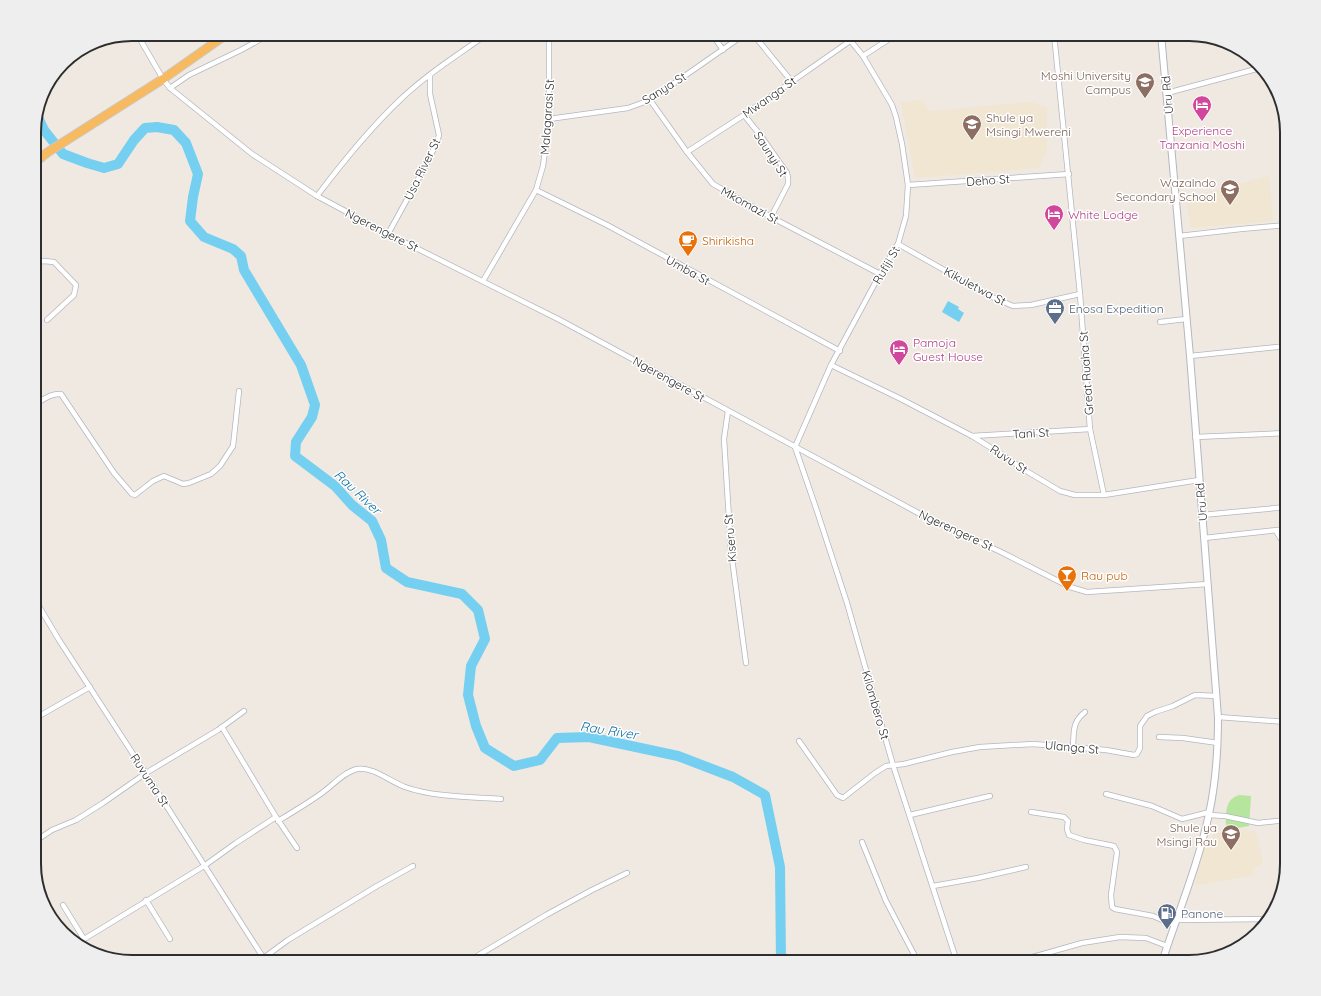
<svg xmlns="http://www.w3.org/2000/svg" width="1321" height="996" viewBox="0 0 1321 996" font-family="Quicksand,sans-serif">
<style>
.education{fill:#f0e6d1}
.park{fill:#b6e59e}
.water{fill:#75cff0}
.lines{fill:none;stroke-linecap:round;stroke-linejoin:round}
.river{stroke:#75cff0;stroke-width:10}
.minor-casing{stroke:#b4b7c1;stroke-width:6}
.tertiary-casing{stroke:#b4b7c1;stroke-width:8}
.trunk-casing{stroke:#c9c9c9;stroke-width:10}
.minor{stroke:#fff;stroke-width:4.5}
.tertiary{stroke:#fff;stroke-width:6}
.trunk{stroke:#f8ba60;stroke-width:8}
.labels{text-anchor:middle;dominant-baseline:central;stroke-width:3;stroke-linejoin:round;paint-order:stroke}
.education-label{font-size:12px;fill:#785e54;stroke:#fff;text-anchor:end}
.street-label{font-size:12px;fill:#2e2e2e;stroke:#fff}
.hotel-label{font-size:12px;fill:#b23c85;stroke:#fff;text-anchor:start}
.food-label{font-size:12px;fill:#c56008;stroke:#fff;text-anchor:start}
.service-label{font-size:12px;fill:#4e5e75;stroke:#fff;text-anchor:start}
.water-label{font-size:13px;font-style:italic;fill:#0d6fa3;stroke:#fff}
.rim{fill:none;stroke:#2e2e2e;stroke-width:2}
</style>
<rect width="100%" height="100%" fill="#efe9e1"/>
<g class="education">
<polygon points="922,100 929,111 1031,102 1047,108 1047,149 1039,168 915,178 901,102"/>
<polygon points="1269,176 1273,221 1191,228 1186,198"/>
<polygon points="1247,829 1248,832 1255,830 1263,863 1253,869 1253,875 1206,884 1195,885 1205,842 1212,843 1213,834"/>
</g>
<path class="park" d="M1239,795L1251,796L1249,826L1227,830C1225,822 1225,807 1230,801C1232,798 1236,796 1239,795Z"/>
<polygon class="water" points="948,301 959,307 958,309 964,313 959,322 942,312"/>
<g class="lines">
<polyline class="river" points="37,115 44,130 63,154 87,163 104,168 118,164 134,140 145,128 157,127 174,130 186,143 198,174 193,197 190,221 204,237 233,249 241,256 244,270 301,365 315,405 312,417 296,442 295,456 335,486 352,505 372,521 381,540 386,568 407,582 462,594 478,610 485,639 471,666 468,695 476,726 485,748 514,766 540,760 557,738 589,737 678,756 733,777 765,795 780,867 781,962"/>
<defs>
<g id="minor">
<polyline points="137,34 163,79 170,88 252,154 317,196 388,234 558,319 922,515 1001,552 1070,587 1087,592 1208,584"/>
<polyline points="712,34 723,50"/>
<polyline points="753,34 792,82"/>
<polyline points="845,34 863,56 892,105 896,117 902,144 908,185 906,216 898,244 880,274 831,365 795,447 817,511 847,603 893,765 957,962"/>
<polyline points="1054,34 1080,294 1090,429 1104,495"/>
<polyline points="863,56 897,34"/>
<polyline points="170,88 189,75 241,50 270,34"/>
<polyline points="1167,93 1260,68"/>
<polyline points="650,100 687,152 713,184 771,217 880,274"/>
<polyline points="744,115 761,136 787,173 788,178 788,184 771,217"/>
<polyline points="549,119 628,108 650,100 745,34"/>
<polyline points="687,152 744,115 850,41"/>
<polyline points="908,185 1069,174"/>
<polyline points="536,190 607,225 840,351"/>
<path d="M317,196C342,163 371,127 401,99C427,74 458,55 487,34"/>
<polyline points="388,234 427,163 437,142 439,135 430,94 430,75"/>
<polyline points="1179,236 1241,229 1287,225"/>
<polyline points="898,244 992,297 1013,306 1031,305 1080,294"/>
<polyline points="34,262 44,261 54,262 76,285 74,295 47,320"/>
<polyline points="483,281 536,190 543,166 549,119 549,43 548,34"/>
<polyline points="1160,322 1186,319"/>
<polyline points="1190,356 1287,346"/>
<polyline points="831,365 901,399 972,436 1001,454 1028,472 1060,491 1075,495 1104,495 1199,480"/>
<path d="M34,405C43,400 51,393 61,394L114,473L132,494L135,495L153,481L164,476L183,484L189,483L211,474L220,466L233,446L239,391"/>
<polyline points="728,411 724,439 731,551 746,663"/>
<polyline points="972,436 1090,429"/>
<polyline points="1195,437 1287,433"/>
<polyline points="1202,515 1287,507"/>
<polyline points="1276,531 1287,549"/>
<polyline points="1204,538 1287,529"/>
<polyline points="34,598 59,640 148,777 266,962"/>
<polyline points="1218,717 1287,722"/>
<polyline points="34,719 90,687"/>
<polyline points="222,727 276,817 297,848"/>
<polyline points="1159,737 1183,738 1218,743"/>
<polyline points="799,741 837,795 843,798 875,773 886,766 904,764 952,752 980,747 1033,744 1106,750 1134,755 1137,754 1140,748 1140,726 1147,716 1155,712 1173,706 1195,695 1217,696"/>
<path d="M1073,747C1074,732 1072,722 1085,712"/>
<polyline points="1106,794 1152,806 1182,819 1210,812"/>
<polyline points="1031,812 1064,817 1068,821 1067,829 1069,835 1084,840 1114,846 1117,852 1111,895 1112,907 1115,909 1153,916 1174,925"/>
<polyline points="910,815 990,796"/>
<polyline points="1209,815 1225,816 1258,823 1287,820"/>
<path d="M278,821C293,812 308,803 322,793C333,785 344,772 357,769C372,766 391,782 405,787C433,797 471,797 501,799"/>
<polyline points="34,842 52,830 76,820 103,803 146,773 218,730 244,711"/>
<polyline points="862,842 886,901 918,962"/>
<polyline points="933,886 978,878 1026,867"/>
<polyline points="146,900 170,939"/>
<polyline points="63,905 84,939"/>
<polyline points="1176,920 1269,919"/>
<polyline points="76,944 204,866 236,843 276,817"/>
<polyline points="258,962 288,940 377,886 413,866"/>
<polyline points="467,962 546,915 592,890 627,873"/>
<polyline points="1015,962 1082,943 1120,937 1146,938 1167,946"/>
</g>
<path id="tertiary" d="M1161,34L1190,356L1218,717C1218,750 1216,782 1209,814C1198,865 1178,913 1162,962"/>
<polyline id="trunk" points="34,163 48,152 163,79 227,34"/>
</defs>
<use href="#minor" class="minor-casing"/>
<use href="#tertiary" class="tertiary-casing"/>
<use href="#trunk" class="trunk-casing"/>
<use href="#minor" class="minor"/>
<use href="#tertiary" class="tertiary"/>
<use href="#trunk" class="trunk"/>
</g>
<defs>
<symbol id="school-pin" viewBox="-11 -11 22 30"><path d="M0 17L-7.5 6A9.5 9.5 0 1 1 7.5 6Z" fill="#8d6e63" stroke="#fff"/><path d="M0-5L7-2L0 1L-7-2ZM-4 1L0 2.5L4 1V4Q0 6-4 4Z" fill="#fff"/></symbol>
<symbol id="hotel-pin" viewBox="-11 -11 22 30"><path d="M0 17L-7.5 6A9.5 9.5 0 1 1 7.5 6Z" fill="#d1479c" stroke="#fff"/><path d="M-6-4.5h1.5V1H6V5H4.5V3h-9V5H-6ZM-4 0a1.8 1.8 0 1 1 3.6 0ZM.5 0V-2.5h3Q6-2.5 6 0Z" fill="#fff"/></symbol>
<symbol id="cafe-pin" viewBox="-11 -11 22 30"><path d="M0 17L-7.5 6A9.5 9.5 0 1 1 7.5 6Z" fill="#e8710a" stroke="#fff"/><path d="M-5.5-4.5H6V0H3Q3 3.5 0 3.5H-2.5Q-5.5 3.5-5.5 0ZM3-3.2v2h1.7v-2ZM-6 4.5H4V6H-6Z" fill="#fff"/></symbol>
<symbol id="office-pin" viewBox="-11 -11 22 30"><path d="M0 17L-7.5 6A9.5 9.5 0 1 1 7.5 6Z" fill="#5c6f8a" stroke="#fff"/><path d="M-6-3h4V-5.5h4V-3h4V5H-6ZM-1-4.5V-3h2v-1.5ZM-6 0V1H6V0Z" fill="#fff"/></symbol>
<symbol id="bar-pin" viewBox="-11 -11 22 30"><path d="M0 17L-7.5 6A9.5 9.5 0 1 1 7.5 6Z" fill="#e8710a" stroke="#fff"/><path d="M-6-5H6L.8 .8V4.5H3.5V6h-7V4.5H-.8V.8Z" fill="#fff"/></symbol>
<symbol id="fuel-pin" viewBox="-11 -11 22 30"><path d="M0 17L-7.5 6A9.5 9.5 0 1 1 7.5 6Z" fill="#5c6f8a" stroke="#fff"/><path d="M-5.5-6h7V0h2V4h1.3V-2.5L3-4.5l.8-.8L6-3V5H2.5V1h-1V6h-7ZM-4.2-4.7v3.2H.2V-4.7Z" fill="#fff"/></symbol>
</defs>
<g fill-rule="evenodd">
<use href="#school-pin" x="1134" y="71" width="22" height="30"/>
<use href="#hotel-pin" x="1191" y="94" width="22" height="30"/>
<use href="#school-pin" x="961" y="113" width="22" height="30"/>
<use href="#school-pin" x="1219" y="178" width="22" height="30"/>
<use href="#hotel-pin" x="1043" y="203" width="22" height="30"/>
<use href="#cafe-pin" x="677" y="229" width="22" height="30"/>
<use href="#office-pin" x="1044" y="297" width="22" height="30"/>
<use href="#hotel-pin" x="888" y="338" width="22" height="30"/>
<use href="#bar-pin" x="1056" y="564" width="22" height="30"/>
<use href="#school-pin" x="1220" y="823" width="22" height="30"/>
<use href="#fuel-pin" x="1156" y="902" width="22" height="30"/>
</g>
<g class="labels">
<g class="education-label">
<text x="1131" y="75">Moshi University<tspan x="1131" dy="14">Campus</tspan></text>
<text x="986" y="117" text-anchor="start">Shule ya<tspan x="986" dy="14">Msingi Mwereni</tspan></text>
<text x="1216" y="182">Wazalndo<tspan x="1216" dy="14">Secondary School</tspan></text>
<text x="1217" y="827">Shule ya<tspan x="1217" dy="14">Msingi Rau</tspan></text>
</g>
<g class="street-label">
<text transform="translate(664 88) rotate(-32)">Sanya St</text>
<text transform="translate(1167 95) rotate(-95)">Uru Rd</text>
<text transform="translate(769 97) rotate(-35)">Mwanga St</text>
<text transform="translate(547 117) rotate(-86)">Malagarasi St</text>
<text transform="translate(771 154) rotate(57)">Saunyi St</text>
<text transform="translate(422 169) rotate(-64)">Usa River St</text>
<text transform="translate(988 180) rotate(-4)">Deho St</text>
<text transform="translate(750 205) rotate(29)">Mkomazi St</text>
<text transform="translate(382 230) rotate(27)">Ngerengere St</text>
<text transform="translate(886 265) rotate(-60)">Rufiji St</text>
<text transform="translate(688 270) rotate(29)">Umba St</text>
<text transform="translate(975 286) rotate(28)">Kikuletwa St</text>
<text transform="translate(1086 373) rotate(-94)">Great Ruaha St</text>
<text transform="translate(669 379) rotate(29)">Ngerengere St</text>
<text transform="translate(1031 433) rotate(-3)">Tani St</text>
<text transform="translate(1009 459) rotate(33)">Ruvu St</text>
<text transform="translate(1201 502) rotate(-95)">Uru Rd</text>
<text transform="translate(956 530) rotate(25)">Ngerengere St</text>
<text transform="translate(730 538) rotate(-95)">Kiseru St</text>
<text transform="translate(876 705) rotate(74)">Kilombero St</text>
<text transform="translate(1072 747) rotate(5)">Ulanga St</text>
<text transform="translate(150 780) rotate(57)">Ruvuma St</text>
</g>
<g class="hotel-label">
<text x="1202" y="130" text-anchor="middle">Experience<tspan x="1202" dy="14">Tanzania Moshi</tspan></text>
<text x="1068" y="214">White Lodge</text>
<text x="913" y="342">Pamoja<tspan x="913" dy="14">Guest House</tspan></text>
</g>
<g class="food-label">
<text x="702" y="240">Shirikisha</text>
<text x="1081" y="575">Rau pub</text>
</g>
<g class="service-label">
<text x="1069" y="308">Enosa Expedition</text>
<text x="1181" y="913">Panone</text>
</g>
<g class="water-label">
<text transform="translate(358 492) rotate(43)">Rau River</text>
<text transform="translate(609 730) rotate(9)">Rau River</text>
</g>
</g>
<path d="M0 0H1321V996H0ZM132 41H1189A91 91 0 0 1 1280 132V864A91 91 0 0 1 1189 955H132A91 91 0 0 1 41 864V132A91 91 0 0 1 132 41Z" fill="#eee" fill-rule="evenodd"/>
<path class="rim" d="M132 41H1189A91 91 0 0 1 1280 132V864A91 91 0 0 1 1189 955H132A91 91 0 0 1 41 864V132A91 91 0 0 1 132 41Z"/>
</svg>
